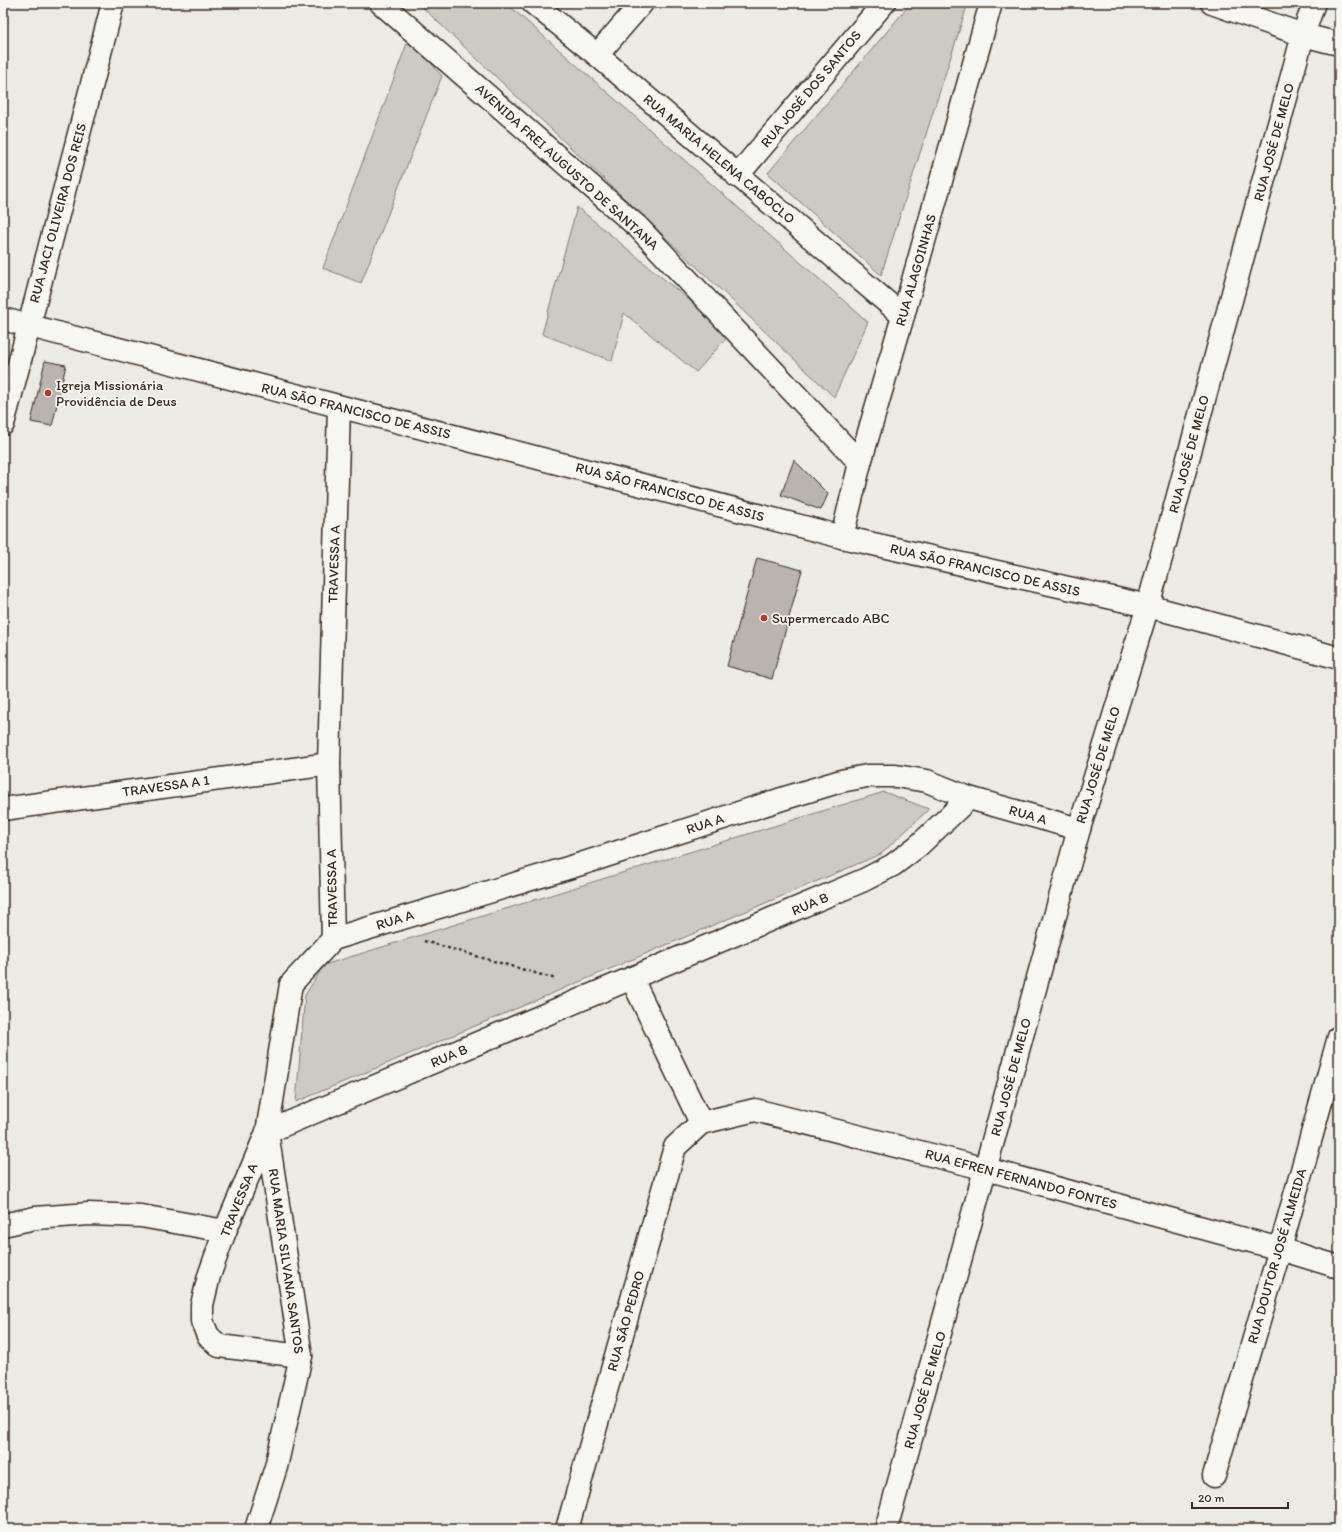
<svg xmlns="http://www.w3.org/2000/svg" width="1342" height="1532" viewBox="0 0 1342 1532" font-family="Itim,sans-serif">
<style>
.green{fill:#cdcac4;stroke:#847a71}
.building{fill:#bab4ae;stroke:#3b2a1e}
.lines{fill:none;stroke-linecap:round;stroke-linejoin:round}
.minor-casing{stroke:#3b2a1e;stroke-width:25}
.tertiary-casing{stroke:#3b2a1e;stroke-width:25}
.path{stroke:#3b2a1e;stroke-width:2.5;stroke-dasharray:3 3;stroke-linecap:butt}
.minor{stroke:#f6f6f2;stroke-width:22}
.tertiary{stroke:#f6f6f2;stroke-width:22}
.poi-dot{fill:#c8321e;stroke:#f6f6f2;stroke-width:1.5}
.labels{text-anchor:middle;dominant-baseline:central;stroke-width:3.5;stroke-linejoin:round;paint-order:stroke}
.street-label{font-size:14px;fill:#3b2a1e;stroke:#f6f6f2}
.poi-label{font-size:14px;fill:#3b2a1e;stroke:#f6f6f2;text-anchor:start}
</style>
<rect width="100%" height="100%" fill="#ebeae5"/>
<filter id="ink" filterUnits="userSpaceOnUse"><feTurbulence type="fractalNoise" baseFrequency=".025" numOctaves="2"/><feDisplacementMap in="SourceGraphic" scale="8" xChannelSelector="R" yChannelSelector="G"/><feConvolveMatrix kernelMatrix="1 2 1 2 8 2 1 2 1" color-interpolation-filters="sRGB"/></filter>
<g filter="url(#ink)">
<g class="green">
<polygon points="418,3 506,3 868,322 834,397"/>
<polygon points="911,3 968,3 881,275 768,173"/>
<polygon points="409,38 442,76 361,283 323,268"/>
<polygon points="577,207 730,334 696,372 624,313 612,361 542,334"/>
<polygon points="884,792 929,809 881,854 296,1102 305,995 324,965"/>
</g>
<g class="building">
<polygon points="45,361 66,365 52,426 31,422"/>
<polygon points="794,460 828,494 821,510 781,495"/>
<polygon points="757,558 802,570 772,679 727,666"/>
</g>
<g class="lines">
<defs>
<g id="minor">
<polyline points="381,3 638,227 860,463"/>
<polyline points="533,3 597,55 903,316"/>
<polyline points="1212,3 1303,35 1339,44"/>
<polyline points="597,55 642,3"/>
<polyline points="737,176 884,3"/>
<polyline points="3,424 29,326"/>
<polyline points="842,537 860,463 903,316 991,3"/>
<polyline points="3,809 329,764"/>
<polyline points="333,939 581,864 785,798 841,781 867,776 896,776 927,781 969,798 1079,829"/>
<polyline points="632,979 701,1123"/>
<polyline points="3,1225 35,1218 89,1214 141,1216 225,1231"/>
<polyline points="301,1356 219,1346 208,1336 202,1321 202,1305 209,1276 225,1231 267,1132 291,984 333,939 329,764 339,407"/>
<polyline points="1214,1476 1280,1249 1339,1037"/>
<polyline points="256,1529 276,1467 301,1356 267,1132 864,880 893,865 918,846 969,798"/>
<polyline points="567,1529 675,1147 701,1123 755,1110 986,1169 1280,1249 1339,1267"/>
<polyline points="886,1529 1079,829 1148,606 1303,35 1314,3"/>
</g>
<g id="tertiary">
<polyline points="3,319 842,537 1148,606 1339,658"/>
<polyline points="29,326 113,3"/>
</g>
</defs>
<use href="#minor" class="minor-casing"/>
<use href="#tertiary" class="tertiary-casing"/>
<polyline class="path" points="424,941 556,979"/>
<use href="#minor" class="minor"/>
<use href="#tertiary" class="tertiary"/>
</g>
</g>
<g class="poi-dot">
<circle cx="48" cy="393" r="4"/>
<circle cx="764" cy="618" r="4"/>
</g>
<g class="labels">
<g class="street-label">
<text transform="translate(811 89) rotate(-50)">RUA JOSÉ DOS SANTOS</text>
<text transform="translate(1274 142) rotate(-75)">RUA JOSÉ DE MELO</text>
<text transform="translate(719 159) rotate(40)">RUA MARIA HELENA CABOCLO</text>
<text transform="translate(567 167) rotate(42)">AVENIDA FREI AUGUSTO DE SANTANA</text>
<text transform="translate(58 213) rotate(-75)">RUA JACI OLIVEIRA DOS REIS</text>
<text transform="translate(916 270) rotate(-74)">RUA ALAGOINHAS</text>
<text transform="translate(356 411) rotate(14)">RUA SÃO FRANCISCO DE ASSIS</text>
<text transform="translate(1189 454) rotate(-75)">RUA JOSÉ DE MELO</text>
<text transform="translate(670 492) rotate(15)">RUA SÃO FRANCISCO DE ASSIS</text>
<text transform="translate(334 564) rotate(-88)">TRAVESSA A</text>
<text transform="translate(985 570) rotate(13)">RUA SÃO FRANCISCO DE ASSIS</text>
<text transform="translate(1098 765) rotate(-73)">RUA JOSÉ DE MELO</text>
<text transform="translate(166 786) rotate(-8)">TRAVESSA A 1</text>
<text transform="translate(1028 815) rotate(16)">RUA A</text>
<text transform="translate(705 824) rotate(-18)">RUA A</text>
<text transform="translate(332 888) rotate(-91)">TRAVESSA A</text>
<text transform="translate(810 904) rotate(-23)">RUA B</text>
<text transform="translate(395 920) rotate(-17)">RUA A</text>
<text transform="translate(449 1056) rotate(-23)">RUA B</text>
<text transform="translate(1011 1077) rotate(-75)">RUA JOSÉ DE MELO</text>
<text transform="translate(1021 1179) rotate(15)">RUA EFREN FERNANDO FONTES</text>
<text transform="translate(239 1200) rotate(-68)">TRAVESSA A</text>
<text transform="translate(1277 1256) rotate(-74)">RUA DOUTOR JOSÉ ALMEIDA</text>
<text transform="translate(286 1261) rotate(82)">RUA MARIA SILVANA SANTOS</text>
<text transform="translate(626 1321) rotate(-74)">RUA SÃO PEDRO</text>
<text transform="translate(925 1390) rotate(-74)">RUA JOSÉ DE MELO</text>
</g>
<g class="poi-label">
<text x="56" y="385">Igreja Missionária<tspan x="56" dy="16">Providência de Deus</tspan></text>
<text x="772" y="618">Supermercado ABC</text>
</g>
</g>
<rect width="1342" height="1532" fill="none" stroke="#f6f6f2" stroke-width="16"/>
<rect x="8" y="8" width="1326" height="1516" fill="none" stroke="#3b2a1e" stroke-width="1.5" filter="url(#ink)"/>
<path d="M1192 1502v6h96v-6" fill="none" stroke="#3b2a1e" stroke-width="2"/>
<text x="1198" y="1502" font-size="12" fill="#3b2a1e" stroke="#f6f6f2" stroke-width="3" paint-order="stroke">20 m</text>
</svg>
